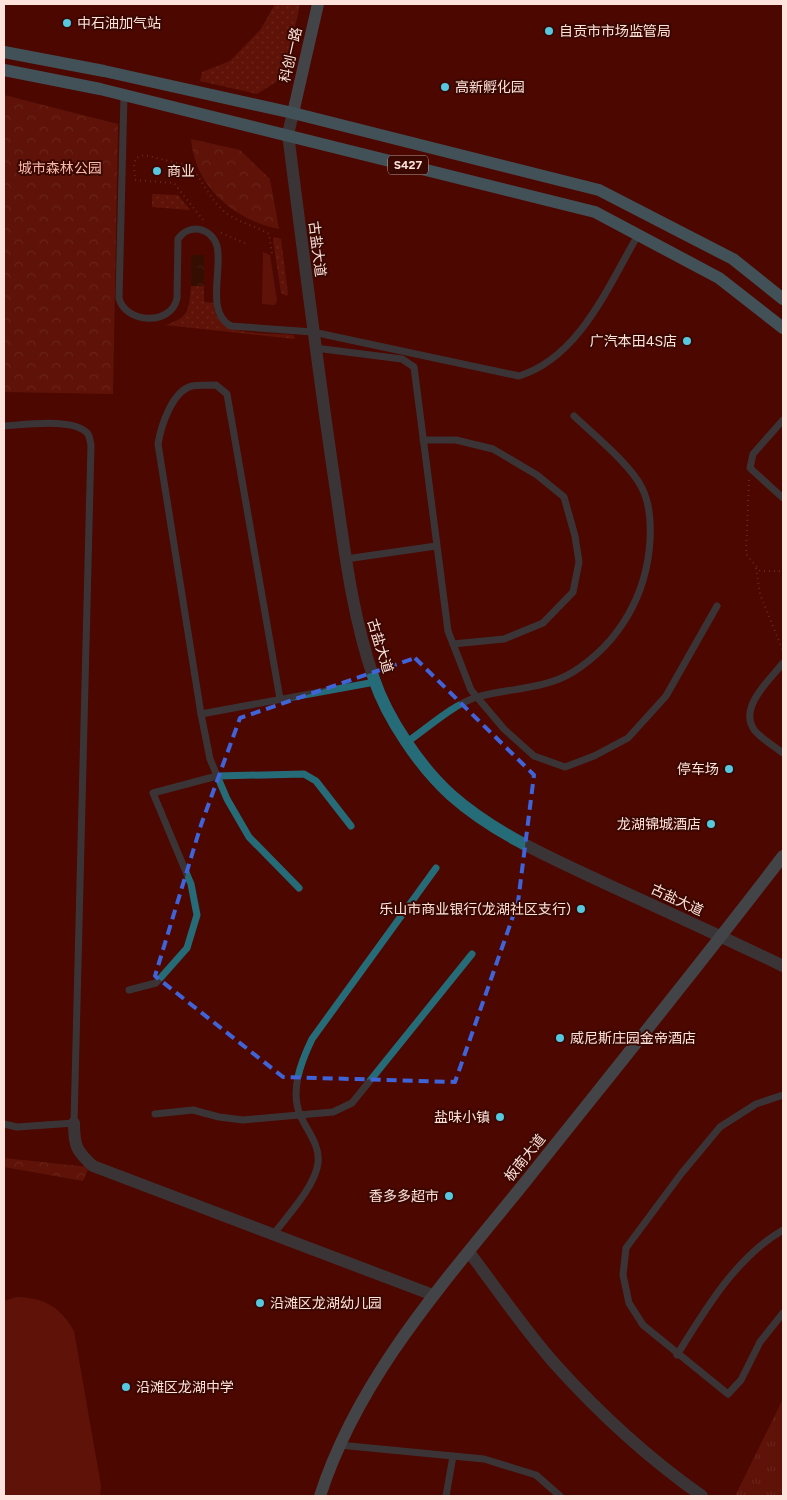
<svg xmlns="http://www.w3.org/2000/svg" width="787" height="1500" viewBox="0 0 787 1500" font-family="Figtree,'Noto Sans SC',sans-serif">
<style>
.grass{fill:url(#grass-dots)}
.forest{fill:url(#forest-crowns)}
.park{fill:url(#park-tufts)}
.pitch{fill:#752312}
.water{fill:url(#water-ripples)}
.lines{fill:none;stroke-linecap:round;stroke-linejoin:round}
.path{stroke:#875049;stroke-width:2;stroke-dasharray:1 4;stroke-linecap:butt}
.service{stroke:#266b78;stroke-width:7}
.minor{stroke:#266b78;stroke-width:12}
.tertiary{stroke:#266b78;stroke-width:12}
.secondary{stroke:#388ea0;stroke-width:12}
.primary{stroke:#34abc2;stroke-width:12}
.marked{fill:none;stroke:#3f64d9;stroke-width:4;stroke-dasharray:10 6;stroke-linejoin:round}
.poi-dot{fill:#56c9e1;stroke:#3a0701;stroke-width:2}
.labels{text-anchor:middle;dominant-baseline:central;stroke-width:4;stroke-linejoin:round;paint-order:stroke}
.shield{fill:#3a0701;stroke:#c2a19a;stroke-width:1}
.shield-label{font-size:12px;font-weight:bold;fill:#fde3dc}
.poi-label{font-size:14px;fill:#fde3dc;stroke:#3a0701;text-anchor:start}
.street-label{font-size:14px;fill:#fde3dc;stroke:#3a0701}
.park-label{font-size:14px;fill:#f6b9ab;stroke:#3a0701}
</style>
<defs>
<pattern id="grass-dots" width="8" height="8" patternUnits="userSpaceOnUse" patternTransform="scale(1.25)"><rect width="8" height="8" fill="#752312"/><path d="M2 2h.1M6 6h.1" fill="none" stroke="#8a4334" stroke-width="1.8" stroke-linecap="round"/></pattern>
<pattern id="forest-crowns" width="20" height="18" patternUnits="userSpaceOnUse" patternTransform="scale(1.25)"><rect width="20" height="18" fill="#752312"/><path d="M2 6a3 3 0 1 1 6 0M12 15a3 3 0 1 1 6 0" fill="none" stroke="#8a4334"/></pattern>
<pattern id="park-tufts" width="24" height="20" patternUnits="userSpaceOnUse" patternTransform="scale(1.25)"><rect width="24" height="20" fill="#752312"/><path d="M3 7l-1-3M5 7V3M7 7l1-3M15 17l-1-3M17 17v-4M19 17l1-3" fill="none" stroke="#8a4334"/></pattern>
<pattern id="water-ripples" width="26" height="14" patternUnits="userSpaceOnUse" patternTransform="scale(1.25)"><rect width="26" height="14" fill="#1a1404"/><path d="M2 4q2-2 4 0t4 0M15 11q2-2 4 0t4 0" fill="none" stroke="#3c3628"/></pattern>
</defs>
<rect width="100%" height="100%" fill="#4c0700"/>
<g class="grass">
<polygon points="275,4 300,4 284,77 257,94 200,81 202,72 230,61 261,29"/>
<polygon points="152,194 178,195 190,210 152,207"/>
<polygon points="274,237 281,239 288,294 287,296 281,293 273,240"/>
<path d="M191,286H204V302L214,303C213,339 269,332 294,335L295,339L165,325C189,318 189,310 191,286Z"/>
</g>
<g class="forest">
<polygon points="4,95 118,124 113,394 4,392"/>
<path d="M191,139L240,150L270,179L279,229C234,220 195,187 191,139Z"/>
<polygon points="4,1158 89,1167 83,1181 4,1167"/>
</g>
<polygon class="park" points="783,1399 783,1496 735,1496"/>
<g class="pitch">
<polygon points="263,252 270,255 277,301 275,305 262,304"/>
<path d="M17,1297C45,1298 60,1307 74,1331L101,1486L100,1496H4V1301Z"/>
</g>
<rect class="water" x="191" y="255" width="13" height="31"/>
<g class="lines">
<g class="path">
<path d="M203,220L174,183L135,180L134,165L136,158L144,155L190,166C203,181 210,200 226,213C240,223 255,226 269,234L272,254"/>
<polyline points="221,233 247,244"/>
<polyline points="749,480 746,554 760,571 783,571"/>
<polyline points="756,568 760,594 783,651"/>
</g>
<g class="service">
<path d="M124,95L119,298C125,324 172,326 177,298L178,239C189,223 211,227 217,246C223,268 205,313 231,326L313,332L519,376C580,357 608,286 638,235"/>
<polyline points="315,348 402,359 414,367 448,631 471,690 504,729 534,756 565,767 594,756 628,738 666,696 717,606"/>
<polyline points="783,420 753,454 750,468 783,498"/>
<path d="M4,426C23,425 75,417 88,434C90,437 90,442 91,445L74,1123L17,1127L4,1124"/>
<polyline points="423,440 456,440 493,449 537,475 564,497 575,536 579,562 573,592 543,623 504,639 453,644"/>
<polyline points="346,559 436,546"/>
<path d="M783,663C770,680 737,708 755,731C762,739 774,746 783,753"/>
<path d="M280,699L227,394L216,385C208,385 200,385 192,386C172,391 161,426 158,444L201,714L375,682"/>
<polyline points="201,714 210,759 227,799 249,837 299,888"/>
<path d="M407,742C429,727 452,705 477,697C508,688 544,690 573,672C619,643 647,595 650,540C651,523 650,504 642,488C631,465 593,434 574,416"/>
<polyline points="129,990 156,983 187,948 197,915 191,884 153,793 217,776 304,774 316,781 351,826"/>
<polyline points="783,1095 756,1104 720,1127 681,1174 626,1248 623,1275 629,1303 643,1325 728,1394 741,1380 760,1342 783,1313"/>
<polyline points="155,1114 193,1110 219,1117 243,1120 333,1112 352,1103 472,954"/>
<path d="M273,1235C287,1216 315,1187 318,1163C320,1145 308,1132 301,1117C289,1092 301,1062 312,1039L436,868"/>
<path d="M677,1355C705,1310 736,1257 783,1230"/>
<polyline points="339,1445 484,1459 536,1475 560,1496"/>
<polyline points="446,1496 453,1456"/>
</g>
<g class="minor">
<path d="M74,1123C74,1145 76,1151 93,1166L433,1295"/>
<path d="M469,1252C497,1289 524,1329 555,1364C599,1413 648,1458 702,1496"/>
</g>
<path class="tertiary" d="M293,113L288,134C302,244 316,354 332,464C343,536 350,610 374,679C387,718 420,767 451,795C497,836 558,861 613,887C670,913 727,939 783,966"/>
<g class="secondary">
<polyline points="293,113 318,4"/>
<path d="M320,1496C359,1375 447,1279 526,1181C612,1073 699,966 783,856"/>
</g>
<g class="primary">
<polyline points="4,52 104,71 293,113 599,190 733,259 783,299"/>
<polyline points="4,70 100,89 595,212 719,278 783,328"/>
</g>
</g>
<path d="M0 0H787V1500H0ZM415,658L534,775L518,902L455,1082L283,1077L155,976L201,825L240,718Z" fill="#4c0700" fill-opacity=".55" fill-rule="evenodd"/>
<path class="marked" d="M415,658L534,775L518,902L455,1082L283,1077L155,976L201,825L240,718Z"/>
<g class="poi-dot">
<circle cx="67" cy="23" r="5"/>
<circle cx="549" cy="31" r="5"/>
<circle cx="445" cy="87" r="5"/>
<circle cx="157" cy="171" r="5"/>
<circle cx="687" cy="341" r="5"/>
<circle cx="729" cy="769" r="5"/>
<circle cx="711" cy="824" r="5"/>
<circle cx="581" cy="909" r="5"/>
<circle cx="560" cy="1038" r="5"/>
<circle cx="500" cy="1117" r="5"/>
<circle cx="449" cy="1196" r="5"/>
<circle cx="260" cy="1303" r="5"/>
<circle cx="126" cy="1387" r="5"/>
</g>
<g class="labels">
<rect class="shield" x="388" y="155.5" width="40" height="19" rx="4"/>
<g class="shield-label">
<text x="408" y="165">S427</text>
</g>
<g class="poi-label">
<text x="77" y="23">中石油加气站</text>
<text x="559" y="31">自贡市市场监管局</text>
<text x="455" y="87">高新孵化园</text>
<text x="167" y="171">商业</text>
<text x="677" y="341" text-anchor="end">广汽本田4S店</text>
<text x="719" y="769" text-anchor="end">停车场</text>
<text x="701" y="824" text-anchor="end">龙湖锦城酒店</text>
<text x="571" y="909" text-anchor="end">乐山市商业银行(龙湖社区支行)</text>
<text x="570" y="1038">威尼斯庄园金帝酒店</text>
<text x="490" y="1117" text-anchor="end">盐味小镇</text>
<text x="439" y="1196" text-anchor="end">香多多超市</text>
<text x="270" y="1303">沿滩区龙湖幼儿园</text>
<text x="136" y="1387">沿滩区龙湖中学</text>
</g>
<g class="street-label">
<text transform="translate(291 55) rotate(-77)">科创一路</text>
<text transform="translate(317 249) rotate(83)">古盐大道</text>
<text transform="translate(380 646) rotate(73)">古盐大道</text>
<text transform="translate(677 900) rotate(25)">古盐大道</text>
<text transform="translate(525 1158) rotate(-51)">板南大道</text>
</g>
<g class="park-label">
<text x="60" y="168">城市森林公园</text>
</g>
</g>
<rect width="787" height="1500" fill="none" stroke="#fde3dc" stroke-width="10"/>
</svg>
